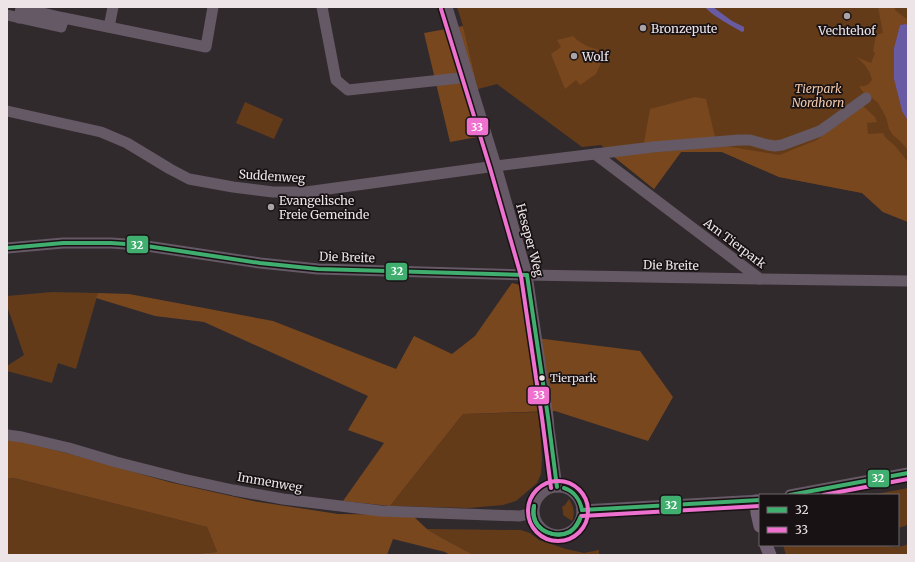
<svg xmlns="http://www.w3.org/2000/svg" width="915" height="562" viewBox="0 0 915 562" font-family="Merriweather,serif">
<style>
.green{fill:#643b19}
.forest{fill:#79471e}
.water{fill:#695ba3}
.lines{fill:none;stroke-linecap:round;stroke-linejoin:round}
.minor{stroke:#655966;stroke-width:11}
.major{stroke:#726074;stroke-width:13}
.bus-1-casing{stroke:#181214;stroke-width:7}
.bus-2-casing{stroke:#181214;stroke-width:7}
.bus-1{stroke:#40ae6f;stroke-width:4}
.bus-2{stroke:#ee71cf;stroke-width:4}
.poi-dot{fill:#aba3a6;stroke:#181214;stroke-width:1.5}
.bus-dot{fill:#ede4e7;stroke:#181214;stroke-width:1.5}
.labels{text-anchor:middle;dominant-baseline:central;stroke-width:3.5;stroke-linejoin:round;paint-order:stroke}
.bus-label{font-size:11px;fill:#ede4e7;stroke:#181214;text-anchor:start}
.poi-label{font-size:12px;fill:#ede4e7;stroke:#181214;text-anchor:start}
.park-label{font-size:12px;font-style:italic;fill:#f2caac;stroke:#181214}
.street-label{font-size:12px;fill:#ede4e7;stroke:#181214}
.line-badge{stroke:#181214;stroke-width:1.5}
.badge-label{font-size:11px;text-anchor:middle;font-weight:bold;fill:#fff}
</style>
<rect width="100%" height="100%" fill="#312a2d"/>
<g class="green">
<polygon points="457,7 908,7 908,222 883,212 862,193 779,177 722,152 681,152 654,189 613,156 601,145 582,147 497,84 478,89 463,26"/>
<polygon points="245,102 283,119 274,139 236,123"/>
<polygon points="52,292 98,293 76,369 58,363 52,383 7,371 7,366 24,355 7,306 7,296"/>
<polygon points="539,412 542,459 541,474 537,483 516,501 503,505 469,508 390,506 463,414"/>
<polygon points="14,478 207,527 217,552 184,555 7,555 7,479"/>
<polygon points="908,488 908,524 905,526 898,528 898,495 871,495"/>
<path d="M569,499C574,507 575,513 572,521L563,515V512L562,507L565,505Z"/>
<polygon points="427,529 521,530 530,533 539,540 566,549 584,553 599,550 599,555 474,555 442,538"/>
<path d="M908,544V555H786L783,545H882C893,548 898,548 908,544Z"/>
</g>
<g class="forest">
<path d="M878,7H894L896,11L908,20V25L905,24L900,25L894,48V79L902,111L908,121V150L900,141L893,135L889,129L886,117L878,103L869,95L863,92L859,86C866,87 868,85 872,80C870,70 864,63 856,57L871,63L875,53L873,51L876,35L883,33Z"/>
<polygon points="463,26 478,89 470,91 483,136 450,142 424,33"/>
<path d="M573,36C583,47 593,48 606,52L596,74L580,85L576,80L565,89L551,54L561,47L557,40Z"/>
<polygon points="695,97 706,99 715,137 644,143 650,109"/>
<polygon points="862,105 875,117 877,122 867,123 868,134 883,133 885,137 895,146 908,162 908,222 883,212 862,193 779,177 722,152 681,152 654,189 613,156 726,146 779,155 817,140"/>
<polygon points="512,283 520,285 528,337 640,351 673,397 648,441 555,411 463,414 390,506 343,501 384,443 348,430 368,396 204,322 155,316 96,298 98,293 129,294 273,321 396,369 414,336 452,354 475,336"/>
<polygon points="7,438 74,455 169,482 253,501 338,514 412,515 427,529 442,538 474,555 450,555 445,552 393,539 387,555 184,555 217,552 207,527 14,478 7,479"/>
</g>
<g class="water">
<path d="M705,7H713L732,21L744,27V31L742,32C731,25 712,16 705,7Z"/>
<polygon points="905,24 908,25 908,121 902,111 894,79 894,48 900,25"/>
</g>
<g class="lines">
<g class="minor">
<polyline points="322,7 336,80 348,90 469,77"/>
<polyline points="447,7 496,166 527,275 548,417 549,429 557,487"/>
<polyline points="7,15 61,27 64,18"/>
<polyline points="19,18 21,8 64,18 206,47 213,7"/>
<polyline points="109,27 113,7"/>
<polyline points="7,111 101,132 127,143 170,169 189,179 233,187 273,192 306,192 496,166 653,147 739,140 750,140 768,145 775,146 782,145 793,141 820,131 830,124 866,98"/>
<polyline points="595,154 760,279 908,281"/>
<polyline points="7,248 63,243 111,243 140,245 260,263 318,269 527,275 760,279"/>
<polyline points="7,435 22,437 69,448 116,462 183,479 233,490 283,499 381,511 520,516 533,513"/>
<circle cx="558" cy="511" r="24"/>
<polyline points="790,495 908,473"/>
<polyline points="582,510 760,500"/>
</g>
<g class="major">
<polyline points="756,501 757,513 760,526"/>
<polyline points="766,545 770,555"/>
</g>
<defs>
<g id="bus-1">
<polyline points="7,248 63,243 111,243 140,245 260,263 318,269 527,275"/>
<polyline points="527,275 548,417 557,487"/>
<path d="M564,488C574,491 580,500 582,510"/>
<polyline points="790,495 908,473"/>
<path d="M534,506C534,509 533,513 534,516C536,531 556,539 570,532C576,528 578,522 581,516"/>
<path d="M534,506C527,536 573,547 581,516"/>
<polyline points="582,510 760,500"/>
</g>
<g id="bus-2">
<polyline points="441,9 490,168 521,276 542,418 551,488"/>
<circle cx="558" cy="511" r="30"/>
<polyline points="823,495 908,479"/>
<polyline points="582,516 760,506"/>
</g>
</defs>
<use href="#bus-1" class="bus-1-casing"/>
<use href="#bus-2" class="bus-2-casing"/>
<use href="#bus-1" class="bus-1"/>
<use href="#bus-2" class="bus-2"/>
</g>
<g class="poi-dot">
<circle cx="847" cy="16" r="4"/>
<circle cx="643" cy="28" r="4"/>
<circle cx="574" cy="56" r="4"/>
<circle cx="271" cy="207" r="4"/>
</g>
<circle class="bus-dot" cx="542" cy="378" r="3.5"/>
<g class="labels">
<g class="bus-label">
<text x="550" y="378">Tierpark</text>
</g>
<g class="poi-label">
<text x="651" y="28">Bronzepute</text>
<text x="847" y="30" text-anchor="middle">Vechtehof</text>
<text x="582" y="56">Wolf</text>
<text x="279" y="200">Evangelische<tspan x="279" dy="14">Freie Gemeinde</tspan></text>
</g>
<g class="park-label">
<text x="818" y="88">Tierpark<tspan x="818" dy="14">Nordhorn</tspan></text>
</g>
<g class="street-label">
<text transform="translate(272 176) rotate(4)">Suddenweg</text>
<text transform="translate(530 240) rotate(75)">Heseper Weg</text>
<text transform="translate(735 243) rotate(37)">Am Tierpark</text>
<text transform="translate(347 257) rotate(2)">Die Breite</text>
<text transform="translate(671 265) rotate(1)">Die Breite</text>
<text transform="translate(270 482) rotate(10)">Immenweg</text>
</g>
</g>
<g class="line-badge">
<rect x="466" y="117" width="23" height="19" rx="4" fill="#ee71cf"/>
<rect x="126" y="235" width="23" height="19" rx="4" fill="#40ae6f"/>
<rect x="385" y="262" width="23" height="19" rx="4" fill="#40ae6f"/>
<rect x="527" y="386" width="23" height="19" rx="4" fill="#ee71cf"/>
<rect x="867" y="469" width="23" height="19" rx="4" fill="#40ae6f"/>
<rect x="660" y="495" width="22" height="20" rx="4" fill="#40ae6f"/>
</g>
<g class="badge-label">
<text x="477" y="131">33</text>
<text x="137" y="249">32</text>
<text x="397" y="275">32</text>
<text x="539" y="399">33</text>
<text x="878" y="482">32</text>
<text x="671" y="509">32</text>
</g>
<rect width="915" height="562" fill="none" stroke="#ede4e7" stroke-width="16"/>
<rect x="759" y="494" width="140" height="52" fill="#181214" stroke="#6d6668"/>
<rect x="767" y="507" width="20" height="6" fill="#40ae6f" stroke="#6d6668"/>
<text x="795" y="514" font-size="12" fill="#ede4e7">32</text>
<rect x="767" y="527" width="20" height="6" fill="#ee71cf" stroke="#6d6668"/>
<text x="795" y="534" font-size="12" fill="#ede4e7">33</text>
</svg>
